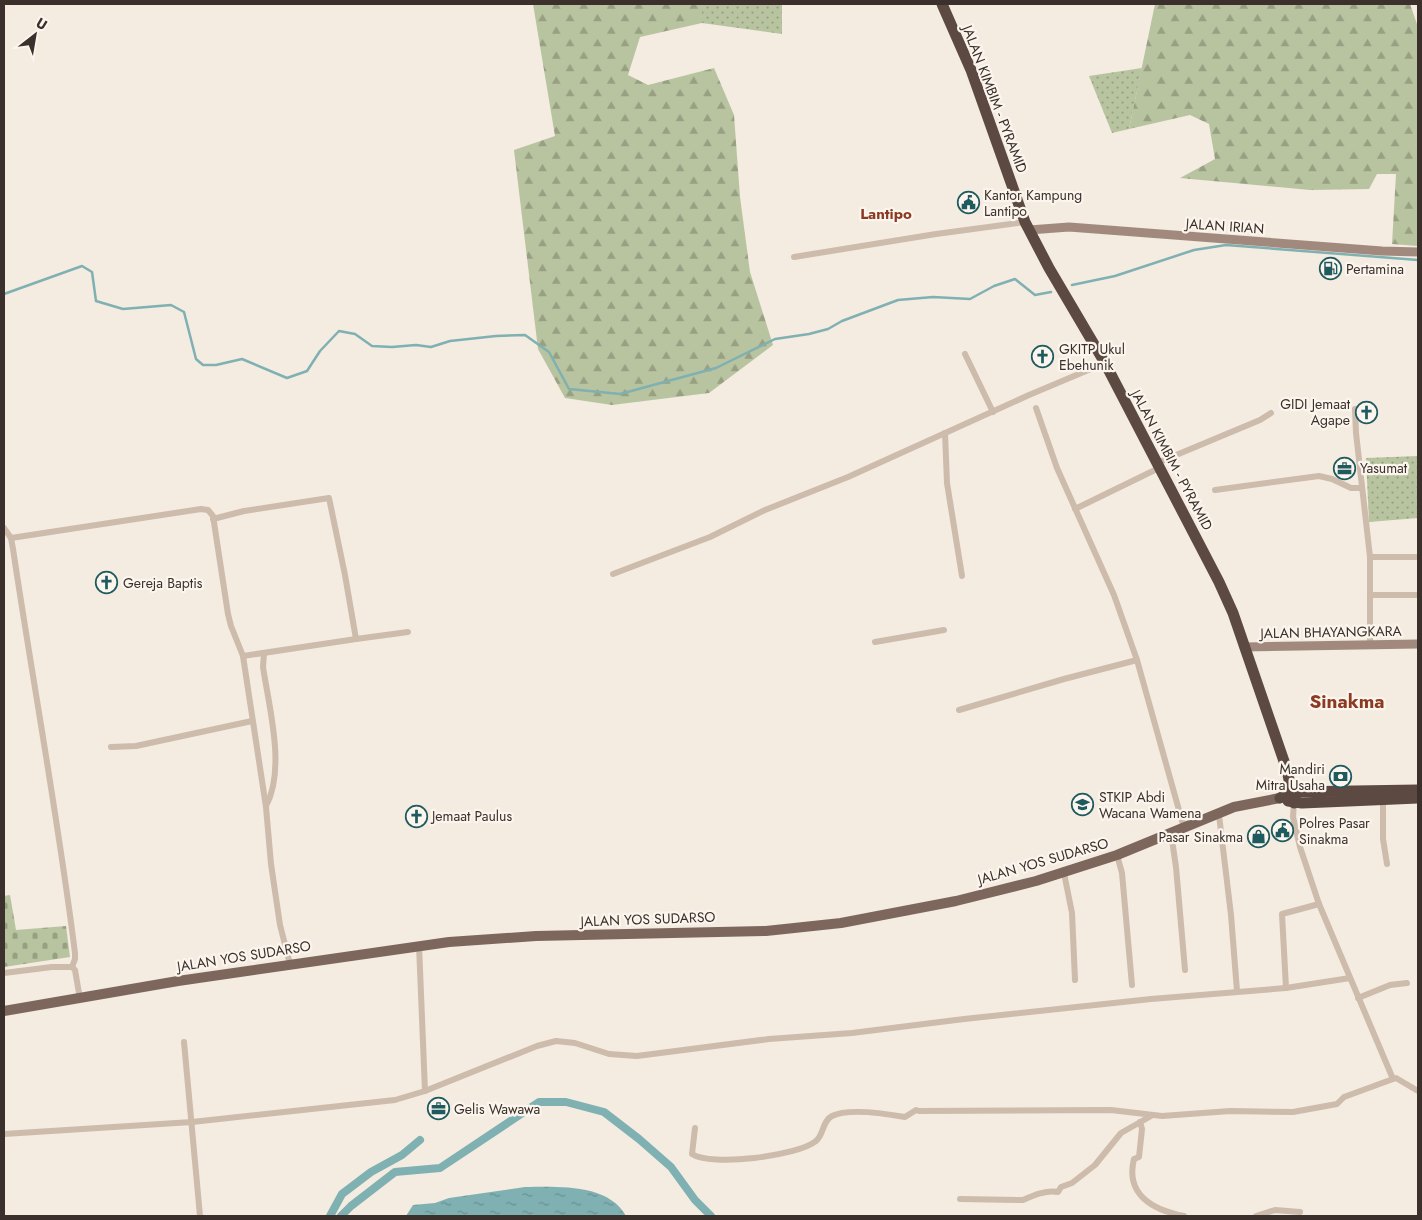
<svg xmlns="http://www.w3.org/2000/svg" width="1422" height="1220" viewBox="0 0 1422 1220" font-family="Jost,sans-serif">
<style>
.grass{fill:url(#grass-dots)}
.forest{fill:url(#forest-firs)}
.cemetery{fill:url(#cemetery-stones)}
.water{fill:url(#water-ripples)}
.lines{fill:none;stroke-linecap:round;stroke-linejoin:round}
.stream{stroke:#7fb0b2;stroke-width:2.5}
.canal{stroke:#7fb0b2;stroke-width:8}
.street{stroke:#cdbbac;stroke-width:6}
.secondary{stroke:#a18a7d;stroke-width:9}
.primary{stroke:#7d675c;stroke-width:10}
.highway{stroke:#5c4a42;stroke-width:11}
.labels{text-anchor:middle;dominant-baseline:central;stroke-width:4.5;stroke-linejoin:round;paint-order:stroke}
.street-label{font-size:14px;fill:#3b302b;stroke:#fbf5ee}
.poi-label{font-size:14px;fill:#3b302b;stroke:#fbf5ee;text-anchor:start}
.neighbourhood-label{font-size:15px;font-weight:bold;fill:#8c3b22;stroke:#fbf5ee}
.district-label{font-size:19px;font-weight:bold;fill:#8c3b22;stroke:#fbf5ee}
</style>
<defs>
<pattern id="grass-dots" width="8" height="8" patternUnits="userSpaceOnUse" patternTransform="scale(1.25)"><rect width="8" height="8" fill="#b8c4a0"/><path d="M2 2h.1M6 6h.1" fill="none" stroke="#97a083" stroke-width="1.8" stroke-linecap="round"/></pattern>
<pattern id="forest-firs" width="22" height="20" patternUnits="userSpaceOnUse" patternTransform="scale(1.25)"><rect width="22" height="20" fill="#b8c4a0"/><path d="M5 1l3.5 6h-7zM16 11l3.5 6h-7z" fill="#97a083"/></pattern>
<pattern id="cemetery-stones" width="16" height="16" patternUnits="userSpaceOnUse" patternTransform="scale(1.25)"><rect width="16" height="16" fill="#b8c4a0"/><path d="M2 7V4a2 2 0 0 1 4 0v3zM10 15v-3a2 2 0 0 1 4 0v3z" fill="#97a083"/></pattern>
<pattern id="water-ripples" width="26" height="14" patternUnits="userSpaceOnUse" patternTransform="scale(1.25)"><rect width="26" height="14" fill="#7fb0b2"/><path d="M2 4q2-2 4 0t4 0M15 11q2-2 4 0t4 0" fill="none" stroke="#699091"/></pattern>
</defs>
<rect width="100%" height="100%" fill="#f4ebe1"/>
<g class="grass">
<polygon points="702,4 782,4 782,34 702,23"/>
<polygon points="1142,68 1129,129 1112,133 1089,76"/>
<polygon points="1418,456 1418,518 1369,522 1366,458"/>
</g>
<g class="forest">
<polygon points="533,4 702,4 702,23 640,37 628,75 648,85 714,68 734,115 740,197 750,272 773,345 709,393 612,405 565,398 538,349 514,150 555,136"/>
<polygon points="1155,4 1410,4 1418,27 1418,246 1392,244 1396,174 1377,174 1369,189 1310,190 1180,178 1215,159 1209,124 1190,115 1129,129"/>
</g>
<polygon class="cemetery" points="10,895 16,930 66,926 70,957 4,967 4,896"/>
<path class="water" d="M525,1187C556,1187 608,1183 626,1216H406L413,1205L435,1203L449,1198Z"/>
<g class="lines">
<g class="stream">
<polyline points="1072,285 1115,276 1194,250 1226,245 1418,260"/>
<polyline points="4,294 82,266 92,272 96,301 123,309 171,305 184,312 196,359 203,365 216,365 242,359 287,378 307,371 320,351 339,331 355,334 372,346 392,347 416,345 431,347 450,341 496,336 525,335 549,352 569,389 620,394 716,368 775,339 809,334 828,329 842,321 898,300 933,297 970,299 994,286 1015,279 1035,295 1051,292"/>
</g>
<g class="canal">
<polyline points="330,1216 342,1194 371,1172 402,1155 420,1140"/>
<polyline points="341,1216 351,1206 395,1172 440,1168 539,1102 566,1102 604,1112 639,1139 671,1167 695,1200 711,1216"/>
</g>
<g class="street">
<polyline points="794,257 936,234 1025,222"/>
<polyline points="965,354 993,412"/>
<polyline points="1036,408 1057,468 1114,595 1137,660 1184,828"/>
<polyline points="1355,409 1356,433 1370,557 1370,644"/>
<polyline points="945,433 947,483 962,576"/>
<polyline points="1157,463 1260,420 1271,413"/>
<polyline points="1215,490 1319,476 1332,479 1351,488 1362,488"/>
<polyline points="1075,509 1159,468"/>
<polyline points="213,519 244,511 329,498 345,575 356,639"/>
<path d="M4,528L11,538L13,549C33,683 58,817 75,953V959L72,967"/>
<polyline points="11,538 201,509 208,510 213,516 228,614 231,626 243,656 266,807 271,864 280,925 290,964"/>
<polyline points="1370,557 1418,557"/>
<polyline points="613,574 710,537 765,510 848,477 1029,395 1105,363"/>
<polyline points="1370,595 1418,595"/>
<polyline points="875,642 944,630"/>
<path d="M264,653L263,667C269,707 286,769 266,806"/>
<polyline points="243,656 356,639 408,632"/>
<polyline points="959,710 1064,679 1137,660"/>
<polyline points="111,747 136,746 252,721"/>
<polyline points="1383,798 1383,839 1387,864"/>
<polyline points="1294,803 1293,817 1300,847 1319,904 1393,1079 1396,1078 1418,1091"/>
<polyline points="1219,815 1231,915 1237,991"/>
<polyline points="1171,833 1176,867 1185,970"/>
<polyline points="1117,855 1122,873 1132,985"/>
<polyline points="1064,873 1072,913 1075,980"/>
<polyline points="419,945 425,1091"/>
<polyline points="4,973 52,967 72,967 75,970 80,999"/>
<polyline points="1286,988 1282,914 1319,904"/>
<polyline points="1358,998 1390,985 1407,983"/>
<polyline points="184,1042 200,1216"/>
<path d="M1140,1122L1142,1129L1139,1157L1134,1159C1125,1195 1153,1210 1184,1216"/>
<path d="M695,1128L692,1154C711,1167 798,1156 816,1141C824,1135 822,1121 832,1116C848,1108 888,1114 905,1117L916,1110L919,1111L1111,1110L1162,1116L1230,1111L1293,1112L1337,1104L1344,1097L1393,1079"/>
<polyline points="4,1134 192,1122 395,1100 425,1091 537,1046 556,1041 575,1043 609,1054 637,1056 769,1039 852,1033 964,1019 1151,999 1286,988 1350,978"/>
<path d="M960,1199L1023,1200C1034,1195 1046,1190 1058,1192L1061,1187L1072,1183L1095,1165L1121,1133L1151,1116"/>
<polyline points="1256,1216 1275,1210 1300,1212"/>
</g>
<g class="secondary">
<polyline points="1029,230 1069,227 1382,251 1418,252"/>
<polyline points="1244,647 1418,644"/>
</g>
<polyline class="primary" points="4,1011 178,981 449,942 536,936 766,931 841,923 956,901 1036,881 1117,855 1234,807 1280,798"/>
<g class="highway">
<polyline points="942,4 971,70 1025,222 1049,268 1105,363 1219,582 1233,613 1287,770 1294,803"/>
<polyline points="1280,798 1291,792 1418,790"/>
<polyline points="1288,801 1302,803 1418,798"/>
</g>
</g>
<defs>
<symbol id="civic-ring" viewBox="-11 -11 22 22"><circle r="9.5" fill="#fbf5ee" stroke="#1f5a5e" stroke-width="1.5"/><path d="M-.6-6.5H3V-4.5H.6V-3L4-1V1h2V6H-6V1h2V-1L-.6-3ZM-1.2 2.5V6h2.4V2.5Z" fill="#1f5a5e"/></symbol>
<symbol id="fuel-ring" viewBox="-11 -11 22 22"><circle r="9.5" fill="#fbf5ee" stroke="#1f5a5e" stroke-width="1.5"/><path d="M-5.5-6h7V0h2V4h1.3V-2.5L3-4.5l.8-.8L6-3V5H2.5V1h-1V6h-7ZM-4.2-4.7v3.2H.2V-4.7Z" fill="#1f5a5e"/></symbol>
<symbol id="church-ring" viewBox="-11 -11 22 22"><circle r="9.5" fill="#fbf5ee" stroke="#1f5a5e" stroke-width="1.5"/><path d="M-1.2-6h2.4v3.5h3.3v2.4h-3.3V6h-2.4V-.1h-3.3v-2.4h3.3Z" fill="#1f5a5e"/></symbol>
<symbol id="office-ring" viewBox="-11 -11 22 22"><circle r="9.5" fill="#fbf5ee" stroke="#1f5a5e" stroke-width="1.5"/><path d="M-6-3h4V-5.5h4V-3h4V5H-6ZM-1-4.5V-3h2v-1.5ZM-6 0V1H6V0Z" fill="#1f5a5e"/></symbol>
<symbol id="bank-ring" viewBox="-11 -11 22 22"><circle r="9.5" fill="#fbf5ee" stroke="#1f5a5e" stroke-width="1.5"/><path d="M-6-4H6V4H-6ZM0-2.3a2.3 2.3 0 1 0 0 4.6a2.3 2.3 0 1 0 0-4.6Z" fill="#1f5a5e"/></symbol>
<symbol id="university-ring" viewBox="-11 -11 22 22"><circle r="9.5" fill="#fbf5ee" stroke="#1f5a5e" stroke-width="1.5"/><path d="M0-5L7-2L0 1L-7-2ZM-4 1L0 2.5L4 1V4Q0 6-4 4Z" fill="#1f5a5e"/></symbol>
<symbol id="shop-ring" viewBox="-11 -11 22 22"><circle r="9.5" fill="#fbf5ee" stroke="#1f5a5e" stroke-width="1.5"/><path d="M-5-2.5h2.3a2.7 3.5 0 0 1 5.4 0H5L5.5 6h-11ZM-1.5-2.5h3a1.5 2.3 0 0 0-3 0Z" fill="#1f5a5e"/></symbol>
</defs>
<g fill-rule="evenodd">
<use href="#civic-ring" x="956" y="190" width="25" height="25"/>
<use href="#fuel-ring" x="1318" y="256" width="25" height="25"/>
<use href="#church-ring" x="1030" y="344" width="25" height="25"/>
<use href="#church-ring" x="1354" y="400" width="25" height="25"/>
<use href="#office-ring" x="1332" y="456" width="25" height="25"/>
<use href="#church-ring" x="94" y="570" width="25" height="25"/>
<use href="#bank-ring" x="1328" y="764" width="25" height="25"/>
<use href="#university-ring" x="1070" y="792" width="25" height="25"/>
<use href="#church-ring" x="404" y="804" width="25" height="25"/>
<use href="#civic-ring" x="1270" y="818" width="25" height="25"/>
<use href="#shop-ring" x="1246" y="824" width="25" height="25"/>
<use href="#office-ring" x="426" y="1096" width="25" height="25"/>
</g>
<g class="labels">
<g class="street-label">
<text transform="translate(995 99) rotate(69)">JALAN KIMBIM - PYRAMID</text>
<text transform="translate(1225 226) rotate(4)">JALAN IRIAN</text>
<text transform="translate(1172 460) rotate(62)">JALAN KIMBIM - PYRAMID</text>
<text transform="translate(1331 632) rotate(-1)">JALAN BHAYANGKARA</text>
<text transform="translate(1043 861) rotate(-16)">JALAN YOS SUDARSO</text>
<text transform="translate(648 919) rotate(-2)">JALAN YOS SUDARSO</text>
<text transform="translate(244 956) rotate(-9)">JALAN YOS SUDARSO</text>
</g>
<g class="poi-label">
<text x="984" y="195">Kantor Kampung<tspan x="984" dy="16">Lantipo</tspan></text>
<text x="1346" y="269">Pertamina</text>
<text x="1059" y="349">GKITP Ukul<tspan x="1059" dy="16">Ebehunik</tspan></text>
<text x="1350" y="404" text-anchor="end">GIDI Jemaat<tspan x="1350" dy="16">Agape</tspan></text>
<text x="1360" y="468">Yasumat</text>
<text x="123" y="583">Gereja Baptis</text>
<text x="1325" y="769" text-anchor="end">Mandiri<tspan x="1325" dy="16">Mitra Usaha</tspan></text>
<text x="1099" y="797">STKIP Abdi<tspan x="1099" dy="16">Wacana Wamena</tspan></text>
<text x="432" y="816">Jemaat Paulus</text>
<text x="1299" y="823">Polres Pasar<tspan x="1299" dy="16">Sinakma</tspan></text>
<text x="1243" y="837" text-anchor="end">Pasar Sinakma</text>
<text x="454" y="1109">Gelis Wawawa</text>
</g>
<g class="neighbourhood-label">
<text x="886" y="214">Lantipo</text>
</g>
<g class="district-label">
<text x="1347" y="701">Sinakma</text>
</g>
</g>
<rect width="1422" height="1220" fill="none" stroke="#3b302b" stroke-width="10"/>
<g transform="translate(35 35) rotate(31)" stroke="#fbf5ee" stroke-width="4" paint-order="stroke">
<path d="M0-4L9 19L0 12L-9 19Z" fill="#3b302b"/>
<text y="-8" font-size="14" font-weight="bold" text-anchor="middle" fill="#3b302b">U</text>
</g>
</svg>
